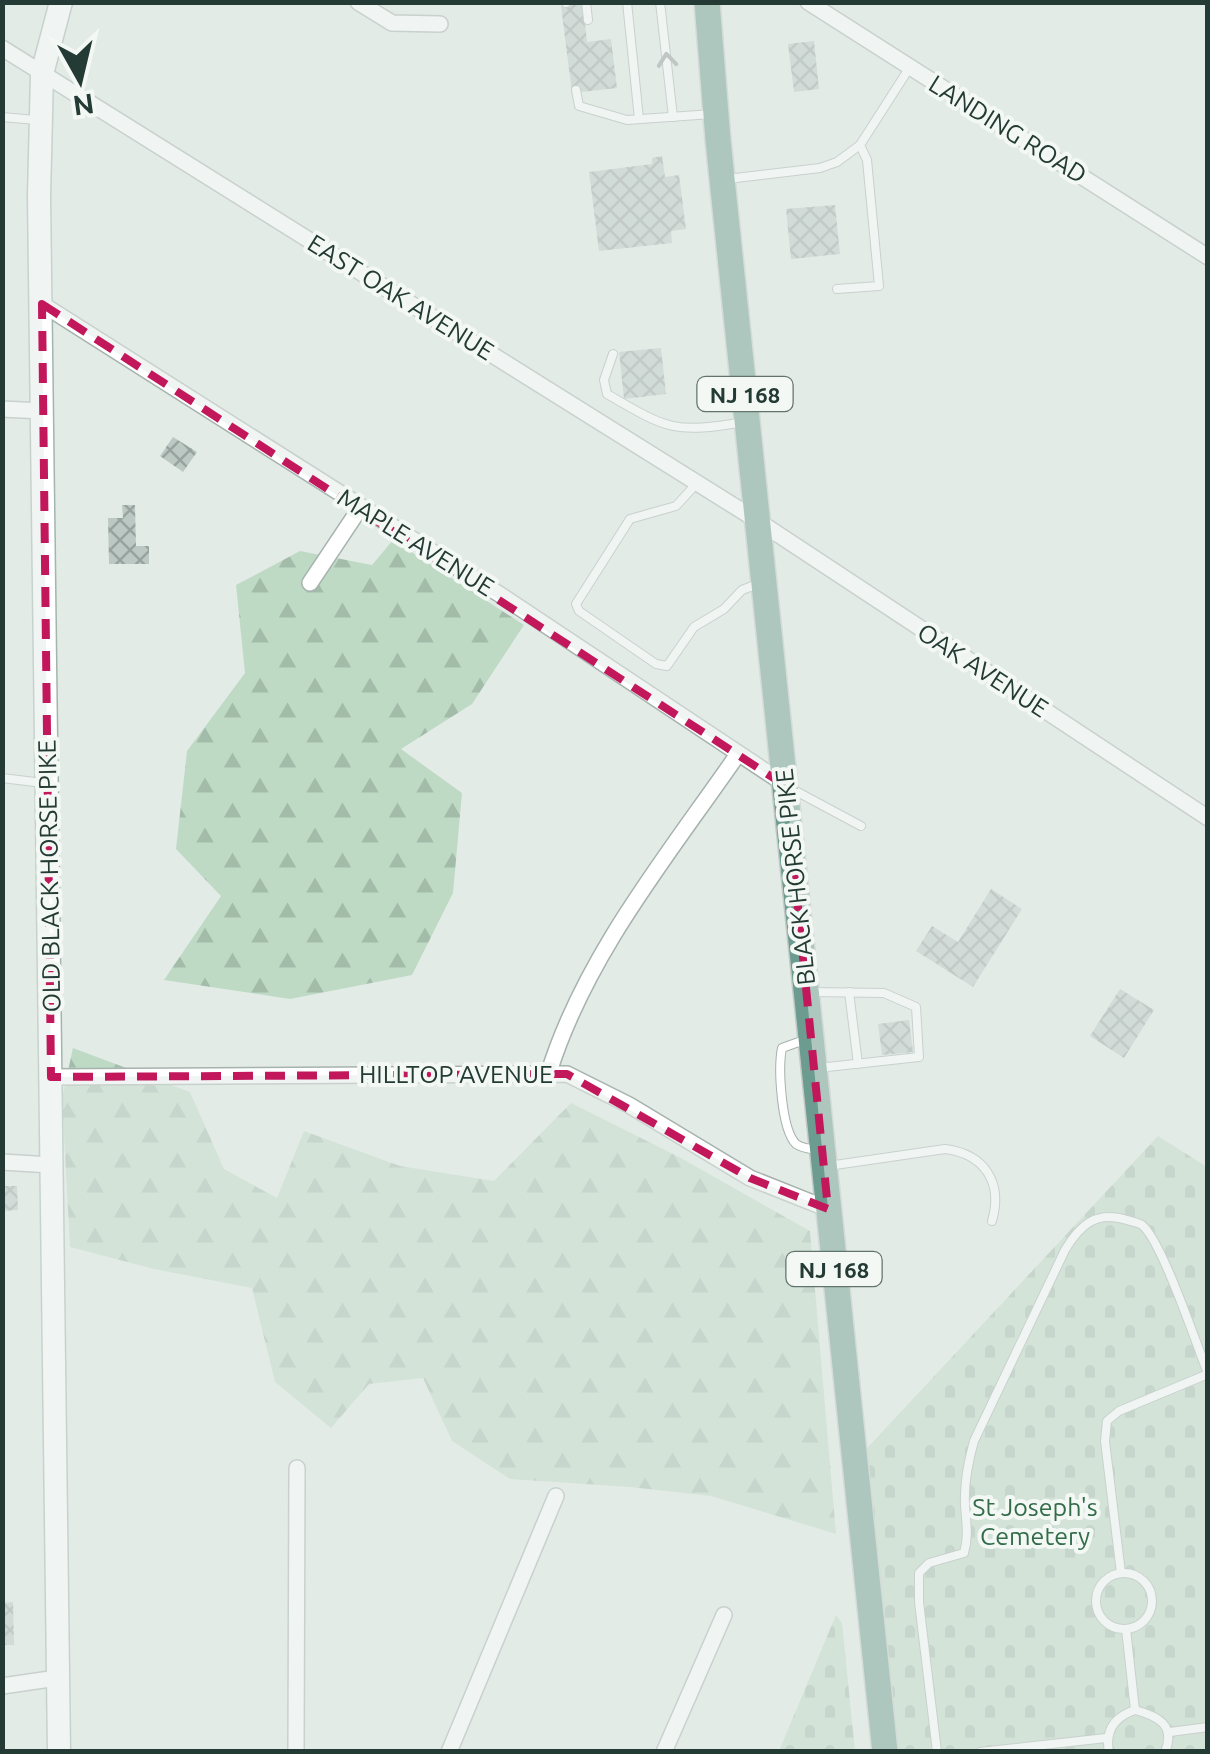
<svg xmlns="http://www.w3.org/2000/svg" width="1210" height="1754" viewBox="0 0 1210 1754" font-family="Ubuntu,sans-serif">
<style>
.forest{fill:url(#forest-firs)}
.cemetery{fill:url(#cemetery-stones)}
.building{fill:url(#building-cross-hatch)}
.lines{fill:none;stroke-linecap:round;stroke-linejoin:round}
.lane-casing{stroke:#a6b2ae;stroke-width:10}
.street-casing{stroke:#a6b2ae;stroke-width:18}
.secondary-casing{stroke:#a2b5ae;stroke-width:25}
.primary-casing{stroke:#c2c8c6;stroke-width:28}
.lane{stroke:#fff;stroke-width:8}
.street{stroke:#fff;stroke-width:15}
.secondary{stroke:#fff;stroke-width:22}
.primary{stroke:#6c9b8f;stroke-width:25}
.oneway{stroke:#929c9a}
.marked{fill:none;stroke:#c2185b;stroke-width:8;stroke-dasharray:20 12;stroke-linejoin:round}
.labels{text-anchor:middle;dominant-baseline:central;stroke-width:8;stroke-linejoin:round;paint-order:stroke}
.shield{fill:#f3f8f5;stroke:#62736e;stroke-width:2.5}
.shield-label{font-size:22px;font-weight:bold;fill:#243a34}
.street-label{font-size:25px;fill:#243a34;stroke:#f3f8f5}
.park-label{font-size:25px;fill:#336c49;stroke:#f3f8f5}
</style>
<defs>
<pattern id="forest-firs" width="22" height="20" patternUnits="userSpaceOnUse" patternTransform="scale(2.5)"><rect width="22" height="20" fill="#bedac5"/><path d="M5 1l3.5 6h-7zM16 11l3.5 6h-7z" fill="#a3bcaa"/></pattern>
<pattern id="cemetery-stones" width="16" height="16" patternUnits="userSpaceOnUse" patternTransform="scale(2.5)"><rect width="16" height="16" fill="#bedac5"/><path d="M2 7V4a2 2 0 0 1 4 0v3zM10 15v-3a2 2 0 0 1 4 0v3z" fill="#a3bcaa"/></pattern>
<pattern id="building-cross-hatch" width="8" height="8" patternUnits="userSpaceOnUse" patternTransform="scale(2.5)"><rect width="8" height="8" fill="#bbc8c3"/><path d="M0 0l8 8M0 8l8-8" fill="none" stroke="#98a39f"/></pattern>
</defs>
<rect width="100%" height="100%" fill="#e3ebe7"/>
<g class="forest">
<polygon points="393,540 524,625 472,704 401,749 462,793 453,893 412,975 290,999 164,980 221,896 176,849 187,751 245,673 236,585 300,551 372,565"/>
<polygon points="73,1048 190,1092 224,1169 277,1198 304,1131 400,1166 494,1181 571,1103 679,1157 810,1231 836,1534 711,1496 630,1487 510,1479 452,1441 423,1378 369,1384 331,1428 275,1382 252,1288 154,1269 70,1247 62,1098"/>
</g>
<g class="cemetery">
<polygon points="1158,1136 1207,1167 1207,1751 885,1751 855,1461"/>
<polygon points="836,1615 842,1623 855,1751 779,1751"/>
</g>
<g class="building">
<polygon points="583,4 587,42 611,39 617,88 572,93 561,6"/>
<polygon points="814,41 819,89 794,92 788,44"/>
<polygon points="662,156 665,177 679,175 686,229 671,231 672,243 599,251 589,172 652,164 652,158"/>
<polygon points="835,205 840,254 791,259 786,209"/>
<polygon points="661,348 666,394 624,399 619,352"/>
<polygon points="173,437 197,452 183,472 160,456"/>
<polygon points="122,505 135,505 136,546 149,546 149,564 109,564 108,518 123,518"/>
<polygon points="991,889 1022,909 973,987 916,951 932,926 958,942"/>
<polygon points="1120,989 1154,1010 1124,1058 1090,1036"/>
<polygon points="909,1020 913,1052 882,1055 878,1024"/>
<polygon points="2,1186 17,1186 18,1210 2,1211"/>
<polygon points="13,1602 14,1645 2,1645 2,1603"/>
</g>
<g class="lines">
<defs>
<g id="lane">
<polyline points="566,2 566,3"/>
<polyline points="586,2 588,20"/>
<polyline points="627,2 639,119"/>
<polyline points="660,2 673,117"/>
<polyline points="576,90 579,106 627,120 712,114"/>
<polyline points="2,117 36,120"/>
<polyline points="727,179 820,168 837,162 860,145"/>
<polyline points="837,289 879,286 867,160 860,145 910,67"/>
<path d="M613,354L604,380L607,394C667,429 674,434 744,422"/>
<polyline points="697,483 676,506 630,519 576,604 579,611 656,664 667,666 694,627 724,609 742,590 760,583"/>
<polyline points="2,778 43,783"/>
<polyline points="790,788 861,826"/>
<polyline points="809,992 884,993 916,1007 919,1057 818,1068"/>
<polyline points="849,992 858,1064"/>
<path d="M807,1039L782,1048C778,1068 781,1129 796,1144C803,1149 811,1149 819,1150"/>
<path d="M828,1166L945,1149C985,1154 1003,1183 992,1221"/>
<circle cx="1124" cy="1601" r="28"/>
<polyline points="1121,1573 1105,1441 1107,1421 1119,1411 1208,1374"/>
<polyline points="1126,1629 1135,1710"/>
<polyline points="1170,1732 1208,1727"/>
<path d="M937,1752L919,1602V1573L929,1563L964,1553C969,1536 966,1522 965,1505C964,1483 968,1462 974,1441L1065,1250C1080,1225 1096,1210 1127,1220C1130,1221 1140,1223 1142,1225C1162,1241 1196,1344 1208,1373"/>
<polyline points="980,1752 1106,1738"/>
<path d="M1109,1752C1105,1731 1114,1717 1135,1710C1158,1716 1176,1725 1165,1752"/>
</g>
<g id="street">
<polyline points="358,2 392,23 440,24"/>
<polyline points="808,2 1208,257"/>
<polyline points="2,48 758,521 1208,818"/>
<polyline points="42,304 499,594 786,785"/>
<polyline points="2,409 43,411"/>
<polyline points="310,583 360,508"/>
<path d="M549,1072C586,954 669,854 738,754"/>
<polyline points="51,1077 567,1074 629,1105 750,1178 828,1209"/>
<polyline points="2,1162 51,1165"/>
<polyline points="2,1686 57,1678"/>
<polyline points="296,1752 297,1468"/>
<polyline points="449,1752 556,1496"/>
<polyline points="664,1752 724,1615"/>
</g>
<polyline id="secondary" points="59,1752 39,196 42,74 61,2"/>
<polyline id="primary" points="707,2 718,140 885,1752"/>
</defs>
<use href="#lane" class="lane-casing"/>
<use href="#street" class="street-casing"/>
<use href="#secondary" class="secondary-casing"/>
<use href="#primary" class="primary-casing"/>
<use href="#lane" class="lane"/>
<use href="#street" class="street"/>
<use href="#secondary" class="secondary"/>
<use href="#primary" class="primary"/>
</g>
<defs><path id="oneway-chevron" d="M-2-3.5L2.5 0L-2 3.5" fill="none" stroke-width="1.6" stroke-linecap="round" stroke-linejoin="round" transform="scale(2.5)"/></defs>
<use class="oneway" href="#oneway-chevron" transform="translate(667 60) rotate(-96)"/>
<path d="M0 0H1210V1754H0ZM42,304L786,786L828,1209L750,1178L567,1074L51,1077Z" fill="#e3ebe7" fill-opacity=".55" fill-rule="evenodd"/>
<path class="marked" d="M42,304L786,786L828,1209L750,1178L567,1074L51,1077Z"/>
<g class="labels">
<g class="shield">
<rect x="697.5" y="377" width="95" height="34" rx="8"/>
<rect x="786.5" y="1252" width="95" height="34" rx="8"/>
</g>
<g class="shield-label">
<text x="745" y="394">NJ 168</text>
<text x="834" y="1269">NJ 168</text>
</g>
<g class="street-label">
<text transform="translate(1008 129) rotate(32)">LANDING ROAD</text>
<text transform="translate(401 297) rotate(32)">EAST OAK AVENUE</text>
<text transform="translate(416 542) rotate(32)">MAPLE AVENUE</text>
<text transform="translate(983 670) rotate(33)">OAK AVENUE</text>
<text transform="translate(49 876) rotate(-91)">OLD BLACK HORSE PIKE</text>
<text transform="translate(795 877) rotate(-96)">BLACK HORSE PIKE</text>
<text x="456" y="1074">HILLTOP AVENUE</text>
</g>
<g class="park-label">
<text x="1035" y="1507">St Joseph's<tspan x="1035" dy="29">Cemetery</tspan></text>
</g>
</g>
<rect width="1210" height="1754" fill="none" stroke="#243a34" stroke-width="10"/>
<g transform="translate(80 80) rotate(172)" stroke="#f3f8f5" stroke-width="8" paint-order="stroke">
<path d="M0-8L18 38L0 25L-18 38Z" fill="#243a34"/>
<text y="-15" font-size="28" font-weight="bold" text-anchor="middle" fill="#243a34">N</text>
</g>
</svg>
